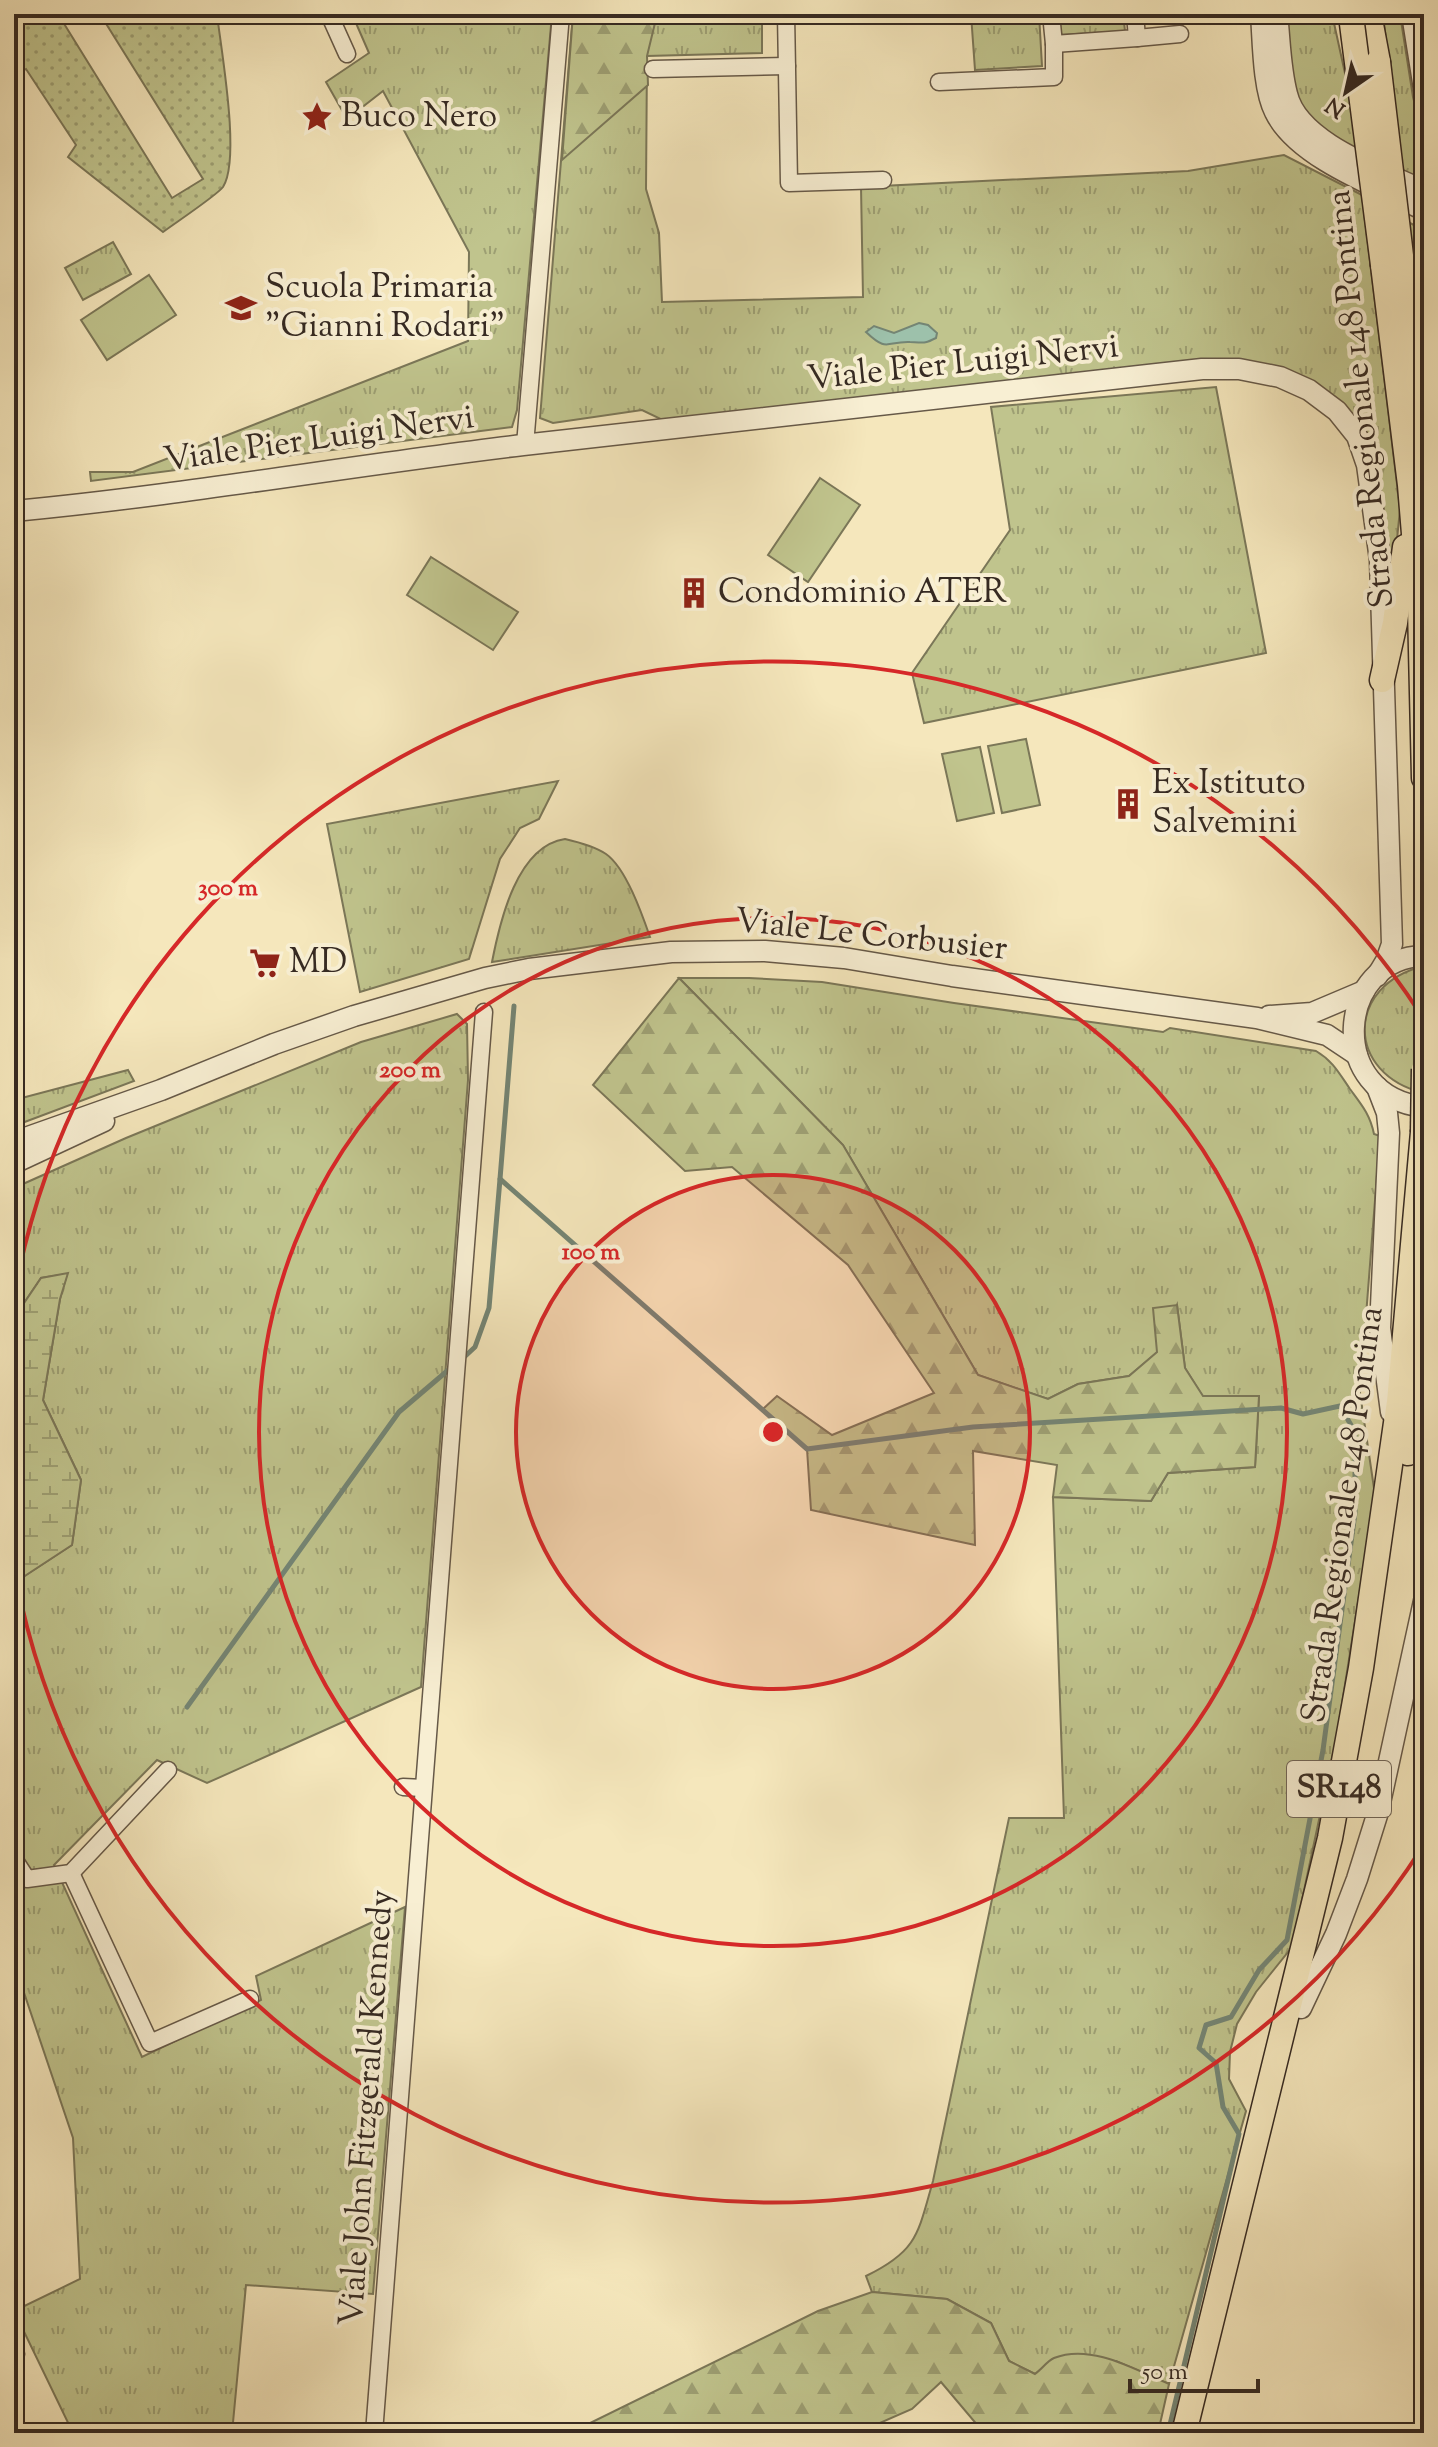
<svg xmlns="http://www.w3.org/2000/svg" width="1438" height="2447" viewBox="0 0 1438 2447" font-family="'Sorts Mill Goudy',serif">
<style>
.grass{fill:url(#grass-tufts);stroke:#7b7758;stroke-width:2}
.forest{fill:url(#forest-firs);stroke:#7b7758;stroke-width:2}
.wetland{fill:url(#wetland-marsh);stroke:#7b7758;stroke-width:2}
.garden{fill:url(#garden-dots);stroke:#7b7758;stroke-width:2}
.pitch{fill:#c0c48d;stroke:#7b7758;stroke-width:2}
.water{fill:#9dc1ab;stroke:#748574;stroke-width:2}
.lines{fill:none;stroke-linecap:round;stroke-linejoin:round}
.stream{stroke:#748574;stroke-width:5}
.minor-casing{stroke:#665948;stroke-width:19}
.tertiary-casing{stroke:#665948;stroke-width:23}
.primary-casing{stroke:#362a22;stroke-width:27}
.minor{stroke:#f8efd3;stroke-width:16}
.tertiary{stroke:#f8efd3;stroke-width:20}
.primary{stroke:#f5e7bc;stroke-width:24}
.primary-bridge-casing{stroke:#362a22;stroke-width:27;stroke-linecap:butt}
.primary-bridge{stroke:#f5e7bc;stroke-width:24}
.ring{fill:none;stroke:#d62828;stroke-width:4}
.labels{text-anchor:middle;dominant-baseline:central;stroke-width:8;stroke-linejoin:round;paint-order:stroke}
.shield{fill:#f8efd3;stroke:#706557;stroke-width:2}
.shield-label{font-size:32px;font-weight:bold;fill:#362a22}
.poi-label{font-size:34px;fill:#362a22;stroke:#f8efd3;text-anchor:start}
.street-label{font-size:34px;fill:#362a22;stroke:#f8efd3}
.centre{fill:#d62828;stroke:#f8efd3;stroke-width:4}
.ring-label{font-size:24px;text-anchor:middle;font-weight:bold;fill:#d62828;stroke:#f8efd3;stroke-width:8;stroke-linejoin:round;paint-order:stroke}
</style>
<defs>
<pattern id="grass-tufts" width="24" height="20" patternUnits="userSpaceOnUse" patternTransform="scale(2)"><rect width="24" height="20" fill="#c0c48d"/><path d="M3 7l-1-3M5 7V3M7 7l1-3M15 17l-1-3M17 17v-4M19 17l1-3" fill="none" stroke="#9d9f73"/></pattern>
<pattern id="forest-firs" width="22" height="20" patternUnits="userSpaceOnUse" patternTransform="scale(2)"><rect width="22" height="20" fill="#c0c48d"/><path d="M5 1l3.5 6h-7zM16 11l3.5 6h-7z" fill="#9d9f73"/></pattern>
<pattern id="wetland-marsh" width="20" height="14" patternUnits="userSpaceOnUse" patternTransform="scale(2)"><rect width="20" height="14" fill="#c0c48d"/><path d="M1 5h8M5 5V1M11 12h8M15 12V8" fill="none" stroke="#9d9f73"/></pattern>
<pattern id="garden-dots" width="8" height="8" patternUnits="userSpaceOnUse" patternTransform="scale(2)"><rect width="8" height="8" fill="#c0c48d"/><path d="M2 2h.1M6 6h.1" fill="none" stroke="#9d9f73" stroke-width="1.8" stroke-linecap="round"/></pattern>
</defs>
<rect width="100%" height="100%" fill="#f5e7bc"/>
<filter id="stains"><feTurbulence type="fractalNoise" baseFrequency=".0025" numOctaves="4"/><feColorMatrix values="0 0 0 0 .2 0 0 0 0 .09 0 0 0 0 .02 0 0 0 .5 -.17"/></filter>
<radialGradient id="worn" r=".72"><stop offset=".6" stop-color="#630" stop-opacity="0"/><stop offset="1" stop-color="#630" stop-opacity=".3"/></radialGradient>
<g class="grass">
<polygon points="352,14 552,14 517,410 512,427 91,481 90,472 133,472 468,341 469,252 383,91 347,119 326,82 369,53"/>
<polygon points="573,14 762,14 762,53 647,56 646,189 659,233 662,302 863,297 861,187 1188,171 1284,155 1362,195 1400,509 1389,621 1375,460 1280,368 671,424 642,410 553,423 540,418"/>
<polygon points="971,14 1039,14 1042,66 975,70"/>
<polygon points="1058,14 1123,14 1125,31 1059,35"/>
<polygon points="1281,14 1332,14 1348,87 1358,154 1344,147 1296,106"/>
<polygon points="1383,14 1400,14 1413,97 1424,139 1424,186 1405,175 1401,167"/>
<polygon points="1408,222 1424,230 1424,385"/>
<polygon points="113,242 131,274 83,300 65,268"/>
<polygon points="1216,387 1266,653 924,723 912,673 1010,530 991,407"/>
<polygon points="558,781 539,819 520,828 500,859 469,959 360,992 327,824"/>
<path d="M565,839C578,842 594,846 606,854C626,868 642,914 650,937L492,962C500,921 517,846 565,839Z"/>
<path d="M1424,966V1093C1345,1074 1345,985 1424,966Z"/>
<path d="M679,978H749L822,982L954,1003L1163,1032L1170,1028L1316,1051C1333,1061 1339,1073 1350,1089C1361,1104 1370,1114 1374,1134L1380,1136L1360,1393L1375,1495L1337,1735L1292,1947L1256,1992L1237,2024L1230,2052L1229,2079L1246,2111L1169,2384L1116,2361L1053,2359L1035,2374L1009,2361L991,2323L947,2299L872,2292L866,2276C918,2251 918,2233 933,2181L1009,1818H1064L1053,1497L1151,1501L1168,1473L1255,1467L1259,1396L1203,1397L1185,1368L1177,1305L1158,1352L1129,1376L1078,1384L1048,1399L978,1375L843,1145Z"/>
<polygon points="457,1014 467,1024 468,1080 421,1687 207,1783 157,1760 54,1865 142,2057 261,2000 256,1976 405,1907 373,2294 246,2285 232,2433 73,2433 14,2311 80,2279 73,2138 14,1963 14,1583 72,1545 81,1480 43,1400 60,1299 67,1274 41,1278 14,1318 14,1188 126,1138 361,1042"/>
<polygon points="128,1070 134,1081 14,1126 14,1100"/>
</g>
<g class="forest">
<polygon points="573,14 687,14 672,23 655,23 647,56 648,85 562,160"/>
<polygon points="679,978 843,1145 978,1375 1048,1399 1078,1384 1129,1376 1157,1352 1153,1308 1177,1305 1185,1368 1203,1396 1259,1396 1255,1467 1168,1473 1151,1501 1053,1497 1057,1465 973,1451 975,1545 811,1510 807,1449 763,1409 777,1396 832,1435 934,1393 848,1265 732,1167 685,1171 593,1085"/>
<path d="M872,2292L947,2299L991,2323L1009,2361L1035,2374C1041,2370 1047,2361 1054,2358C1091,2343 1136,2370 1169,2384L1158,2433H984L941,2382L912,2409L857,2433H600L584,2426L818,2311Z"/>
</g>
<polygon class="wetland" points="68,1273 60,1299 43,1400 81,1480 72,1545 14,1583 14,1318 41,1278"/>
<path class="garden" d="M14,14H58L172,198L203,179L100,14H217C221,50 241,159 223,187C216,196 175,223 163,232L68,157L76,145L26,69L14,76Z"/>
<g class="pitch">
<polygon points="149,275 176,315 107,360 81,320"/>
<polygon points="820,478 860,505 808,582 768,555"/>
<polygon points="431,557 518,612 493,650 407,595"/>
<polygon points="1026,739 1040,805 1002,813 988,746"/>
<polygon points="980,747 994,813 957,821 942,754"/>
</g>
<path class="water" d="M919,323L928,325L937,333L936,338C922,345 924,342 910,342C886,341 888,353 866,332L874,326L894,333Z"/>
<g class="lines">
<g class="stream">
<polyline points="500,1179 514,1006"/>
<polyline points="461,1360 475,1347 489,1308 500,1179 807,1449 973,1427 1281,1408 1303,1414 1340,1406 1355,1432 1355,1513 1323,1750 1287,1940 1259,1970 1231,2017 1206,2025 1199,2048 1216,2063 1223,2107 1239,2134 1168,2433"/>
<polyline points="187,1707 399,1412 453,1366"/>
</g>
<defs>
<g id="minor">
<polyline points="329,14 347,54"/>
<polyline points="786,14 789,183 883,180"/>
<polyline points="1051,14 1054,44 1137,38 1135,14"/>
<polyline points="1137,38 1180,34"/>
<polyline points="653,69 787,66"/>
<polyline points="939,82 1054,77 1054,44"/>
<polyline points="525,445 561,14"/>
<polyline points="403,1787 423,1788"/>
<polyline points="14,1859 27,1879 71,1873 168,1770"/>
<polyline points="71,1873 150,2043 250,1999"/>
<polyline points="14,2349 16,2354 14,2355"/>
<polyline points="374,2433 484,1012"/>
</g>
<g id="tertiary">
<path d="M1261,14C1263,41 1263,89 1275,112C1297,158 1380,188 1424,210"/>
<path d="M1277,14C1280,40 1280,68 1287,94C1298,143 1383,171 1424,191"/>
<polyline points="1412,14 1424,89"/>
<path d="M14,511C184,495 353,465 523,445C750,418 976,394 1202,369H1239L1280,377L1309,390L1337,411L1357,436L1367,465L1380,560L1392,944L1386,961L1377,976"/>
<path d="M1424,956C1337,957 1324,1096 1424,1107"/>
<polyline points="1269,1016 1312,1013 1364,991"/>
<polyline points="1377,1087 1387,1113 1389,1133 1380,1328 1391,1412"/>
<polyline points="14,1142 161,1090 274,1044 354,1016 485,978 529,969 671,952 765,951 844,958 952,976 1257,1018 1327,1035 1357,1055"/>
<polyline points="14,1163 104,1121"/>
<polyline points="1301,2008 1336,1934 1357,1879 1378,1812 1424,1601"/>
</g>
<g id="primary">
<polyline points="1369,14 1378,62"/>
<polyline points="1402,264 1423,456"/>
<polyline points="1383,265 1410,485 1420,607 1424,778"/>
<polyline points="1382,680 1395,623 1405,547"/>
<polyline points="1408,1453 1419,1358"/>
<polyline points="1184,2433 1330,1838 1361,1668 1399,1402 1423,1132"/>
</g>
</defs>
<use href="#minor" class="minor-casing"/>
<use href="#tertiary" class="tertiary-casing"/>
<use href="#primary" class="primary-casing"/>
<use href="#minor" class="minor"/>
<use href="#tertiary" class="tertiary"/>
<use href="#primary" class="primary"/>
<defs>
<g id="primary-bridge">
<polyline points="1351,16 1383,265"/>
<polyline points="1378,62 1402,264"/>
<polyline points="1423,1132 1424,1069"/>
</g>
</defs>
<use href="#primary-bridge" class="primary-bridge-casing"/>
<use href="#primary-bridge" class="primary-bridge"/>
</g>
<circle cx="773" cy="1432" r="257" fill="#d62828" fill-opacity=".12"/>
<g class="ring">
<circle cx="773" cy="1432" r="257"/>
<circle cx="773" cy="1432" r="514"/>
<path d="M1423 1846A771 771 0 0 1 15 1573M15 1291A771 771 0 0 1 1423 1018"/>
</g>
<defs>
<symbol id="sight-bare" viewBox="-9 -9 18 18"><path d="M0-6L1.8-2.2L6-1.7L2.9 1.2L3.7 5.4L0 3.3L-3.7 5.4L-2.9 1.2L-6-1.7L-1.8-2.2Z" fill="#8f2418" stroke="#f8efd3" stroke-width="2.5" paint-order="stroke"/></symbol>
<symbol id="school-bare" viewBox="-9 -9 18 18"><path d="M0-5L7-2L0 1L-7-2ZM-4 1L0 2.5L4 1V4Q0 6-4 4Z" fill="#8f2418" stroke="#f8efd3" stroke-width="2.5" paint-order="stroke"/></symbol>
<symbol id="building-bare" viewBox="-9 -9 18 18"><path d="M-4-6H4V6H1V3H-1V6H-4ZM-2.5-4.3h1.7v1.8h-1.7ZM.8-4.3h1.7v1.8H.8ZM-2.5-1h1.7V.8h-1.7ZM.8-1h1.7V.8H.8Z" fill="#8f2418" stroke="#f8efd3" stroke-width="2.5" paint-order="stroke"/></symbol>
<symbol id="supermarket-bare" viewBox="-9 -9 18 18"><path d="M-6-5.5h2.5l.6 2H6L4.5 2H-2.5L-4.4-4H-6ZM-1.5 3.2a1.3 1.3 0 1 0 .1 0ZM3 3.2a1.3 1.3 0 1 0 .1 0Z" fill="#8f2418" stroke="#f8efd3" stroke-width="2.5" paint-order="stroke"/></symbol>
</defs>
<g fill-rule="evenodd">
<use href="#sight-bare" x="295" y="95" width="44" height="44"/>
<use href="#school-bare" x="219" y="286" width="44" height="44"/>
<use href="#building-bare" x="672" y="571" width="44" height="44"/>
<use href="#building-bare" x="1106" y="782" width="44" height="44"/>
<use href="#supermarket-bare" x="243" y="941" width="44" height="44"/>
</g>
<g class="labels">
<rect class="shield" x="1287" y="1761" width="104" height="56" rx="6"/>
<g class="shield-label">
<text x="1339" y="1789">SR148</text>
</g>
<g class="poi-label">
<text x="341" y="117">Buco Nero</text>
<text x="265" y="288">Scuola Primaria<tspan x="265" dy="39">"Gianni Rodari"</tspan></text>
<text x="718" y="593">Condominio ATER</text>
<text x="1152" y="784">Ex Istituto<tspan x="1152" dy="39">Salvemini</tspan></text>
<text x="289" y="963">MD</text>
</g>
<g class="street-label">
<text transform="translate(963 364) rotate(-6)">Viale Pier Luigi Nervi</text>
<text transform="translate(1362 399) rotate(-96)">Strada Regionale 148 Pontina</text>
<text transform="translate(319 440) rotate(-8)">Viale Pier Luigi Nervi</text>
<text transform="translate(871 936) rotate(6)">Viale Le Corbusier</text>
<text transform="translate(1344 1515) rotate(-82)">Strada Regionale 148 Pontina</text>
<text transform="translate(368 2108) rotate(-86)">Viale John Fitzgerald Kennedy</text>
</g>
</g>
<circle cx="773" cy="1432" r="12" class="centre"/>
<g class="ring-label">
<text x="228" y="895">300 m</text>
<text x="410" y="1077">200 m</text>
<text x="591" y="1259">100 m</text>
</g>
<rect width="1438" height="2447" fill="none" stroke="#f5e7bc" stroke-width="48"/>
<rect x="16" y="16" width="1406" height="2415" fill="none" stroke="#362a22" stroke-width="4"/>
<rect x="24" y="24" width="1390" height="2399" fill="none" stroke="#362a22" stroke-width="2"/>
<g transform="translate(1346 92) rotate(214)" stroke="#f8efd3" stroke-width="6" paint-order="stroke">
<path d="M0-6L14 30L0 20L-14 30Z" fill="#362a22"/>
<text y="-12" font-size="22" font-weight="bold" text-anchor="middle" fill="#362a22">N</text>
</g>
<path d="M1130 2379v12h128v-12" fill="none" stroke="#362a22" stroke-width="4"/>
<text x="1142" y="2379" font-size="24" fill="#362a22" stroke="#f8efd3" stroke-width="6" paint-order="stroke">50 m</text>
<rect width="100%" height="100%" filter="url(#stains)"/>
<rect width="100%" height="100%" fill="url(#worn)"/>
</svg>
